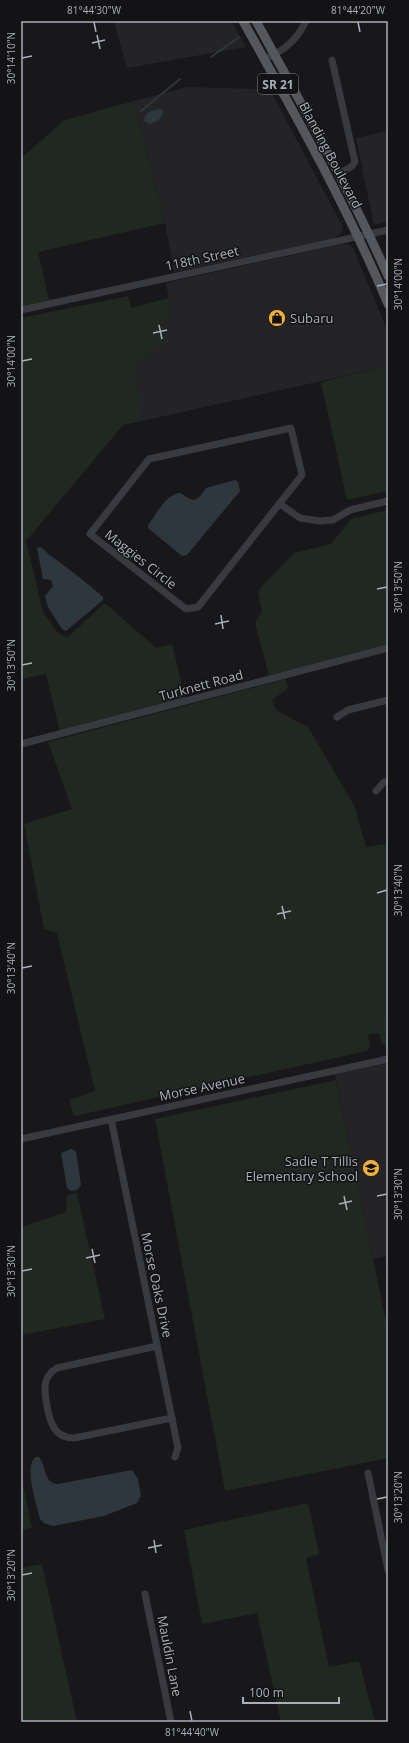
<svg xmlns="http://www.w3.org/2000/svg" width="409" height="1743" viewBox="0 0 409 1743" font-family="'Open Sans',sans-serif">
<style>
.built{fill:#242427}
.green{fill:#202821}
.water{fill:#2e373e}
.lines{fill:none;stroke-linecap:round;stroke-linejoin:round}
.stream{stroke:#2e373e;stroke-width:2}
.minor{stroke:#393a3f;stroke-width:7}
.major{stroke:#55575d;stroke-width:9}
.ticks{fill:none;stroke:#aaafb9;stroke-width:1.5}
.labels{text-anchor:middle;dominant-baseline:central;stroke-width:3;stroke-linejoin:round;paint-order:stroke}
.shield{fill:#131315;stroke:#7d8088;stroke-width:1}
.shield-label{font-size:12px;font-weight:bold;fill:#aaafb9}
.street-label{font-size:13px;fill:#aaafb9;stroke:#131315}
.poi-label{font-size:13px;fill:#aaafb9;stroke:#131315;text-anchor:start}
.neatline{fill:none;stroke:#aaafb9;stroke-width:1.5}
.ticks-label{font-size:10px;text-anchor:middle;fill:#aaafb9}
</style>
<rect width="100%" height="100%" fill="#18181a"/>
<g class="built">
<polygon points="114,21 231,21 246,47 127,68"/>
<polygon points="266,82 343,227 341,233 333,239 174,272 165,223 134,101 187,87 257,89"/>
<polygon points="388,131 388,222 374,225 356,138"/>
<polygon points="342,244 348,244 353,248 388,332 388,366 142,421 134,362 163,344 160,324 172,316 166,283"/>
<polygon points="388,1063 388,1256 373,1259 335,1074"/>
</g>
<g class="green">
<polygon points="134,101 165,223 38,252 49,300 21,306 21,158 65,120"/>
<polygon points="128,296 131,308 169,298 172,316 160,324 163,344 135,363 142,421 123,425 26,541 43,612 57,632 67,638 105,603 156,648 172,644 185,698 60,732 46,674 21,679 21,318"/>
<polygon points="388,366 388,491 347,500 321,382"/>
<polygon points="388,510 388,645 269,676 255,623 262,611 258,593 261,587 294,553 331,544 351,519"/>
<polygon points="286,679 288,688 272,700 276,710 308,727 355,807 366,847 385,844 388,852 388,1008 386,1022 388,1046 382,1044 379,1033 368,1035 370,1046 367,1051 74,1116 69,1100 95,1091 57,933 44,929 24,824 72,809 48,742"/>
<polygon points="336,1080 388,1331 388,1458 225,1491 155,1119"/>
<polygon points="77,1193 105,1319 21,1335 22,1227 66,1212 67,1195"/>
<polygon points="21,1474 32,1528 21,1530"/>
<polygon points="308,1503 319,1554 306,1558 329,1667 359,1661 375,1722 281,1722 257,1613 202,1624 184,1530"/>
<polygon points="42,1564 77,1722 21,1722 21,1568"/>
</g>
<g class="water">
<path d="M162,109C165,118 157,121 150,124L144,121C144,112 154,109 162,109Z"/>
<path d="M235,480L238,482L240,491L187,555L182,556L148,528V525C156,515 166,493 181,493C195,504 197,501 206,488Z"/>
<path d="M39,547C45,548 46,553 51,556C69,569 86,582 103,597V600L66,631L62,629L48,607L45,596L53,586L51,580L43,579L37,548Z"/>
<polygon points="71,1149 76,1151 81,1185 77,1190 71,1191 67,1188 61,1153"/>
<path d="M36,1457H39C47,1467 43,1483 58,1484L132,1470L138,1479L141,1496L137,1503L104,1516L53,1526L44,1523L40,1519C37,1505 23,1465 36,1457Z"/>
</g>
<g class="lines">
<g class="stream">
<polyline points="211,57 239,37"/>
<polyline points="141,111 180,79"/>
</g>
<g class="minor">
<path d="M264,59C284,51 297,40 306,21"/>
<polyline points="332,60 355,162 352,166 339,174"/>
<polyline points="21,310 388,230"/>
<polygon points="291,428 302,475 198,607 186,609 90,534 149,459"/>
<polyline points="280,504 300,518 320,521 333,520 350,510 388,501"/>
<polyline points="337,717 348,710 388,700"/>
<polyline points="21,744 388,648"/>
<polyline points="376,791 384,782 388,782"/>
<polyline points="111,1119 178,1448 175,1457"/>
<polyline points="21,1139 388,1059"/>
<path d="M157,1346L57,1368C42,1377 44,1390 47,1406C50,1422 54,1438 74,1438L172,1418"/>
<polyline points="368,1473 388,1570"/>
<polyline points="145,1594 171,1722"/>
</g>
<g class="major">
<path d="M243,21C295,114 347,206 388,304"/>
<path d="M256,21C302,105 349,188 388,276"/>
</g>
</g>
<path class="ticks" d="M94,22L96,32M358,22L360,32M97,35L100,49M92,43L105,40M22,58L32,56M377,286L387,284M159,325L162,339M153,333L167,330M22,361L32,359M377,589L387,587M221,615L223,629M215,624L229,621M22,665L32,663M377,893L387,890M282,906L285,919M277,914L291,911M22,968L32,966M344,1196L347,1210M377,1196L387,1194M339,1204L352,1201M92,1249L95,1263M86,1258L100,1255M22,1271L32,1269M377,1499L387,1497M154,1540L156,1553M148,1548L162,1545M22,1575L32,1573M190,1711L192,1721"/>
<defs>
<symbol id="shop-disc" viewBox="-11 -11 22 22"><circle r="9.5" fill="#eeb03b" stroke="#131315"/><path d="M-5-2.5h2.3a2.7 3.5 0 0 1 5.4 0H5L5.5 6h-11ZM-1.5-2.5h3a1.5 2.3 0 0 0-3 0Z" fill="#111"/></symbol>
<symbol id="school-disc" viewBox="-11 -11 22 22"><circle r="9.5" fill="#eeb03b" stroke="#131315"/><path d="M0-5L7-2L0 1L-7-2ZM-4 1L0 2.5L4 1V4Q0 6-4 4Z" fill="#111"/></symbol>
</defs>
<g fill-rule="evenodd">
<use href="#shop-disc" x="267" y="308" width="20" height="20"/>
<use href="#school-disc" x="361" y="1158" width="20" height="20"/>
</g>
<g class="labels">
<rect class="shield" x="258" y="74" width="40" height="20" rx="3"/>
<g class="shield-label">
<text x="278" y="84">SR 21</text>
</g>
<g class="street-label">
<text transform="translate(331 155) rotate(62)">Blanding Boulevard</text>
<text transform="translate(202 258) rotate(-12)">118th Street</text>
<text transform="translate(141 559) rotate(38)">Maggies Circle</text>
<text transform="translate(201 685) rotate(-15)">Turknett Road</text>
<text transform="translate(202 1087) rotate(-12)">Morse Avenue</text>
<text transform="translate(157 1285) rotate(78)">Morse Oaks Drive</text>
<text transform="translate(170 1656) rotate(79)">Mauldin Lane</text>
</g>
<g class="poi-label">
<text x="290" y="318">Subaru</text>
<text x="358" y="1161" text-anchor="end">Sadie T Tillis<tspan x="358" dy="15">Elementary School</tspan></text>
</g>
</g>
<rect width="409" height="1743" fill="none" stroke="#131315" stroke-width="44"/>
<path d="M243 1697v6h96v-6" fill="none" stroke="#aaafb9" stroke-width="2"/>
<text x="249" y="1697" font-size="12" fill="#aaafb9" stroke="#131315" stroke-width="3" paint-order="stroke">100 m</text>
<rect x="22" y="22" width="365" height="1699" class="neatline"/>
<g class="ticks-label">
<text x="94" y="14">81°44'30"W</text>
<text x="358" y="14">81°44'20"W</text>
<text transform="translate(11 58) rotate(-90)" y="4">30°14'10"N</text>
<text transform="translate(398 284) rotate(-90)" y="4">30°14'00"N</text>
<text transform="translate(11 361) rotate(-90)" y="4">30°14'00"N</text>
<text transform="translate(398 587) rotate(-90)" y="4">30°13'50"N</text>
<text transform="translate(11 665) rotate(-90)" y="4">30°13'50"N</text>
<text transform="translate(398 890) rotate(-90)" y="4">30°13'40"N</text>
<text transform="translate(11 968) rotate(-90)" y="4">30°13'40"N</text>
<text transform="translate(398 1194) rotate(-90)" y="4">30°13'30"N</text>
<text transform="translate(11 1271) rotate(-90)" y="4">30°13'30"N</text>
<text transform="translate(398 1497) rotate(-90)" y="4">30°13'20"N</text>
<text transform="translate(11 1575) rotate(-90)" y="4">30°13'20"N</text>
<text x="192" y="1736">81°44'40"W</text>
</g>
</svg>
